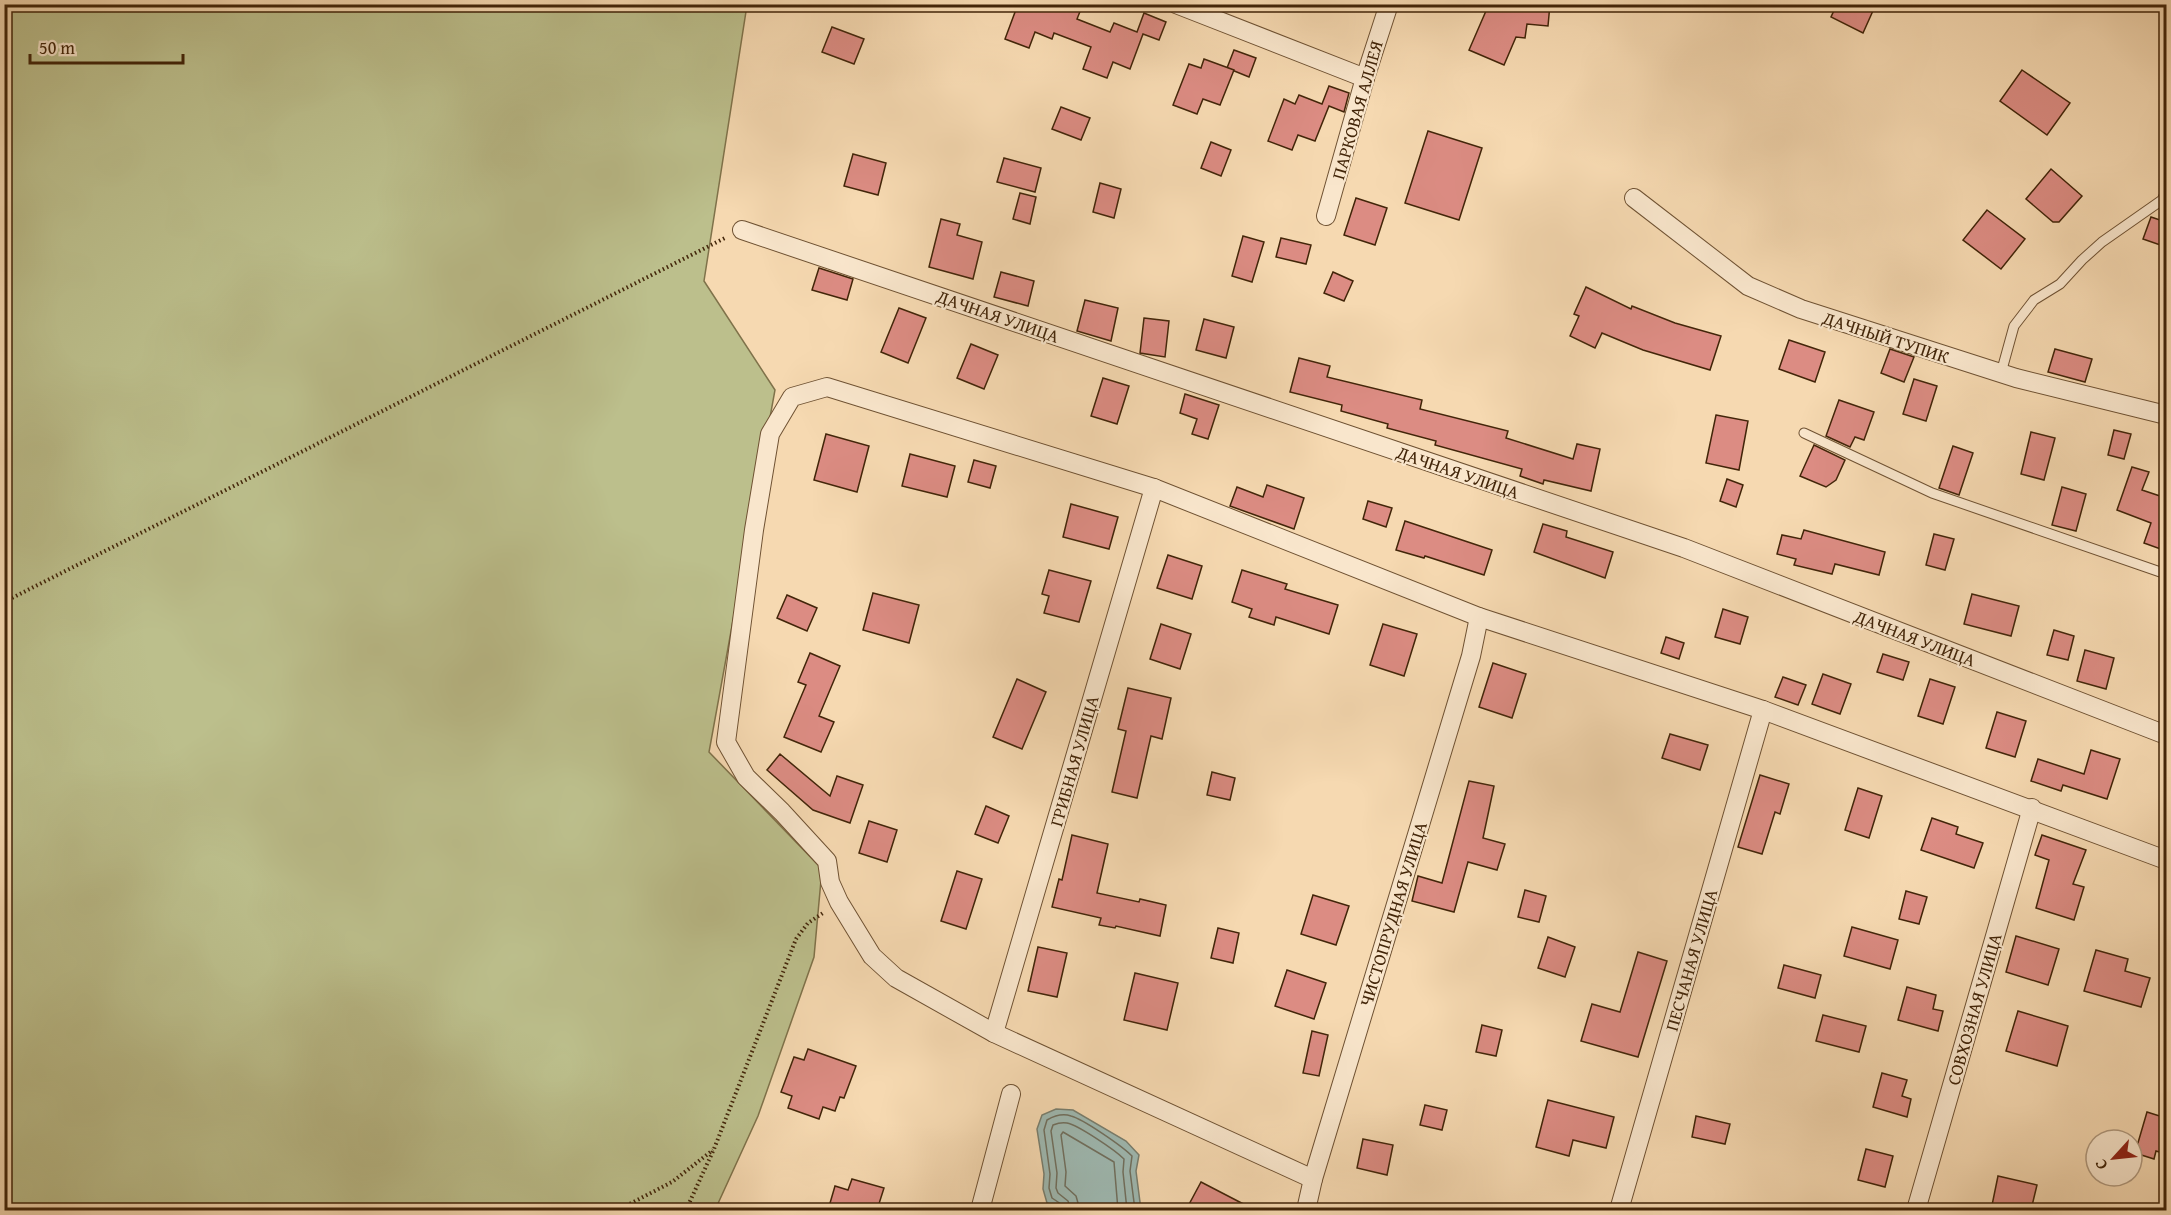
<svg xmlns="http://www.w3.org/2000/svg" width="2171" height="1215" viewBox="0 0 2171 1215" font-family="'Gentium Book Plus',serif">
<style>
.green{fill:#bcbf8c;stroke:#7f724a;stroke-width:1.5}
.water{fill:#9eb9b2;stroke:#797e6e;stroke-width:1.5}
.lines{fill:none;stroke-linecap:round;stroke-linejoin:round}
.shore{stroke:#706f5e;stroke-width:1.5}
.building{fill:#dc8c83;stroke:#422509;stroke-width:1.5}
.lane-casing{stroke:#6f5233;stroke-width:11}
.street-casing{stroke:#6f5233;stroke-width:20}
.path{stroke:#422509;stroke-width:4;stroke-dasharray:1.5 3;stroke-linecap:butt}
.lane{stroke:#f9e6cc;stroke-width:9}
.street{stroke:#f9e6cc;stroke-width:18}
.labels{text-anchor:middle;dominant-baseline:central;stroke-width:4.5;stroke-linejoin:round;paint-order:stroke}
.street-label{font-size:18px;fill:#422509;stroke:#f9e6cc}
</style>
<rect width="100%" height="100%" fill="#f6d9b1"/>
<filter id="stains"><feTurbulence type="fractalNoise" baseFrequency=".00333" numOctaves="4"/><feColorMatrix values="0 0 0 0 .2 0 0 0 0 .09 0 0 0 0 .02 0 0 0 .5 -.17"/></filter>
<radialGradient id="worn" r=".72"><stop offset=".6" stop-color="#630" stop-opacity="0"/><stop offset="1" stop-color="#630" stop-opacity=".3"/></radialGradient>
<polygon class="green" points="5,5 747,5 704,281 775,390 709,752 822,869 814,957 758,1116 715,1210 5,1210"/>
<polygon class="water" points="1056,1109 1073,1110 1126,1141 1139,1155 1136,1171 1141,1210 1064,1210 1047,1203 1043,1189 1044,1174 1037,1129 1042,1115"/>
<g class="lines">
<g class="shore">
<path d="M1063,1210L1061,1204L1052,1198L1049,1188L1050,1174L1044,1130L1047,1120C1054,1116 1062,1113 1071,1116C1083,1119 1122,1146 1132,1156L1130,1171L1135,1210"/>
<path d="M1071,1210L1068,1201L1058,1193L1056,1188L1057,1173L1051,1131L1053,1125C1058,1123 1062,1122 1067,1123C1078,1125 1115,1150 1124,1159L1123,1172L1127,1210"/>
<polyline points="1080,1210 1076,1196 1065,1186 1066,1172 1061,1135 1063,1132 1114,1162 1118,1210"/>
</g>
</g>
<g class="building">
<polygon points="1018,4 1083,4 1077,19 1110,32 1114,23 1137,32 1144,13 1166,22 1159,40 1143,34 1130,69 1113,62 1107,78 1083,69 1091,47 1054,33 1052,39 1035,32 1029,48 1005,39"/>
<polygon points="1489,4 1550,4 1548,26 1527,24 1525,38 1516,37 1504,65 1469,50"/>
<polygon points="1837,4 1876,4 1863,33 1831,17"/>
<polygon points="832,27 864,39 854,64 822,52"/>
<polygon points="1234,50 1256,58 1249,77 1227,68"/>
<polygon points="1204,59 1234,70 1220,105 1203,99 1197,114 1173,105 1189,64 1201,68"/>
<polygon points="2022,70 2070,103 2047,135 2000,101"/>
<polygon points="1329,86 1349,93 1344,112 1329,106 1315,141 1298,135 1292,150 1268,141 1284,99 1295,104 1299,95 1322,104"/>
<polygon points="1061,107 1090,118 1081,140 1052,129"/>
<polygon points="1428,131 1482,148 1459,220 1405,203"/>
<polygon points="1211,142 1231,150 1221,176 1201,168"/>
<polygon points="853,154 886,163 878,195 844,186"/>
<polygon points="1004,158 1041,168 1035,192 997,182"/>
<polygon points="2051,169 2082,196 2059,222 2053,222 2026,199"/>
<polygon points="1100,183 1121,189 1114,218 1093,212"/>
<polygon points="1020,193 1036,197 1030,224 1013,219"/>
<polygon points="1356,198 1387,208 1375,245 1344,235"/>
<polygon points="1987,210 2025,239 2001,269 1963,240"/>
<polygon points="2151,217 2166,222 2166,247 2143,239"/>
<polygon points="941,219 960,224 957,235 982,242 973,279 929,267"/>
<polygon points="1243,236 1264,242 1252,282 1232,276"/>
<polygon points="1281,238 1311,245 1306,264 1276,257"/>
<polygon points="819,268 853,279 847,300 812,290"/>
<polygon points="1001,272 1034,281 1028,306 994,297"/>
<polygon points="1333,272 1353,281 1344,301 1324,293"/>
<polygon points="1586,287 1631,309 1632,306 1675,323 1721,336 1710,370 1643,350 1602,333 1595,348 1570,336 1579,316 1574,314"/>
<polygon points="1085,300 1118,308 1111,341 1077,331"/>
<polygon points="899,308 926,318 908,363 881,352"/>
<polygon points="1144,318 1169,321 1165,357 1140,353"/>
<polygon points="1204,319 1234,327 1226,358 1196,350"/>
<polygon points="1789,340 1825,352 1815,382 1779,369"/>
<polygon points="971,344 998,355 984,389 957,378"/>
<polygon points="1890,349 1914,357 1904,382 1881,373"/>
<polygon points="2055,349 2092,359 2085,382 2048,372"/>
<polygon points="1299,358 1330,366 1327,377 1422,400 1420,409 1508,431 1506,438 1573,459 1577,444 1600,449 1591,491 1544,480 1543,484 1520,476 1522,469 1435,445 1436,441 1387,428 1388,424 1341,411 1342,405 1290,392"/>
<polygon points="1103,378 1129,386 1117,424 1091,416"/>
<polygon points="1914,379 1937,386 1926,421 1903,414"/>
<polygon points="1185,394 1219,405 1208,439 1192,434 1197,419 1180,413"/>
<polygon points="1839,400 1874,412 1864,440 1855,437 1850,447 1826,436"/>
<polygon points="1716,415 1748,421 1739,470 1706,463"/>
<polygon points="2114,430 2131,434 2124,459 2108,455"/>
<polygon points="2031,432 2055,438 2044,480 2021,474"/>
<polygon points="826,434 869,446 857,492 814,480"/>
<polygon points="1814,445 1845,460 1836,480 1826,487 1800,476"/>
<polygon points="1953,446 1973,453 1959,495 1939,488"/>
<polygon points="910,454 955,466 947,497 902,486"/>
<polygon points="974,460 996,466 990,488 968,482"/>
<polygon points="2132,467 2149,472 2142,490 2160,496 2164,484 2166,485 2166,551 2144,543 2151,523 2117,510"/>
<polygon points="1727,479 1743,485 1736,507 1720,501"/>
<polygon points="1267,485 1304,498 1294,529 1230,506 1237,487 1263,497"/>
<polygon points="2062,487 2086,494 2076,531 2052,525"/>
<polygon points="1368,501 1392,508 1386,527 1363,519"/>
<polygon points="1071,504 1118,517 1109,549 1063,537"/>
<polygon points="1405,521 1492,550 1484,575 1425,556 1424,558 1396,550"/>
<polygon points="1543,524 1567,531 1566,537 1613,552 1605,578 1534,552"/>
<polygon points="1804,530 1885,552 1879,575 1835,564 1832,574 1794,565 1796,559 1777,554 1782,535 1801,539"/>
<polygon points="1934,534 1954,539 1945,570 1926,565"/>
<polygon points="1168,555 1202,566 1192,599 1157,588"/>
<polygon points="1049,570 1091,581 1079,622 1044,613 1049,596 1042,594"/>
<polygon points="1242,570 1287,584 1285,589 1338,605 1329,634 1276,617 1274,625 1249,617 1252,609 1232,602"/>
<polygon points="873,593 919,605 909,643 863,630"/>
<polygon points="1972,594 2019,606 2011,636 1964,624"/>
<polygon points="787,595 817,608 807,631 777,618"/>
<polygon points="1723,609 1748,617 1740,644 1715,637"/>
<polygon points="1161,624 1191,634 1180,669 1150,659"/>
<polygon points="1383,624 1417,634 1404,676 1370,665"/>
<polygon points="2054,630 2074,636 2068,660 2047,655"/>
<polygon points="1666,637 1684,643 1679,659 1661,653"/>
<polygon points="2085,650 2114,658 2106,689 2077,681"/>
<polygon points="810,653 840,666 819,716 834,722 821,752 784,737 806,685 798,682"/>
<polygon points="1883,654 1909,662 1903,680 1877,672"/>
<polygon points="1493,663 1526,674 1512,718 1479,707"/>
<polygon points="1823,674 1851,684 1840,714 1812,704"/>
<polygon points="1783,677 1806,685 1798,705 1775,697"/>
<polygon points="1017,679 1046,692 1022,749 993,737"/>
<polygon points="1930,679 1955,687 1943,724 1918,716"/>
<polygon points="1128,688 1171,698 1162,739 1151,736 1137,798 1112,792 1126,731 1118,729"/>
<polygon points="1997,712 2026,721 2015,757 1986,748"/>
<polygon points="1670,734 1708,745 1700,770 1662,758"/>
<polygon points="2091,750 2120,759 2107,799 2063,785 2061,791 2031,781 2038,759 2084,774"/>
<polygon points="780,754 830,796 837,776 863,785 850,823 813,810 767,770"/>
<polygon points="1212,772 1235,778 1230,800 1207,795"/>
<polygon points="1760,775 1789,784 1780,814 1775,812 1762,854 1738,847"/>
<polygon points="1469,781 1494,786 1483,838 1505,844 1497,870 1468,862 1454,912 1412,901 1418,876 1442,883"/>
<polygon points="1858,788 1882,796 1869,838 1845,830"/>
<polygon points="986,806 1009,816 998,843 975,834"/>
<polygon points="1932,818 1958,827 1956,834 1983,843 1974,868 1921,850"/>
<polygon points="869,821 897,830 887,862 859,853"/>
<polygon points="1072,835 1108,844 1097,893 1139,902 1140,899 1166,905 1160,936 1116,926 1115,928 1099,925 1101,918 1052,907 1059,879 1062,880"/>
<polygon points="2042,835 2086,850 2073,884 2084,887 2074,920 2036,908 2049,860 2035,855"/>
<polygon points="957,871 982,879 966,929 941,921"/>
<polygon points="1525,890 1546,896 1539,922 1518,917"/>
<polygon points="1906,891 1927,897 1919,924 1899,919"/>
<polygon points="1313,895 1349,906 1336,945 1301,934"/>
<polygon points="1852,927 1898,940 1890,969 1844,956"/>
<polygon points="1218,928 1239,933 1233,963 1211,958"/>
<polygon points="2016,936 2059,949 2048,985 2006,972"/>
<polygon points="1548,937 1575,947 1565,977 1538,968"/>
<polygon points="1038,947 1067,953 1057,997 1028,991"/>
<polygon points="2096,950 2128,959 2125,971 2150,978 2141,1007 2084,991"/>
<polygon points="1638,952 1667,961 1638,1057 1581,1041 1592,1004 1620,1012"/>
<polygon points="1784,965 1821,975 1815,998 1778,988"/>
<polygon points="1287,970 1326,983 1314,1019 1275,1006"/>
<polygon points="1135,973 1178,983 1167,1030 1124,1020"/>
<polygon points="1907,987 1936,995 1933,1009 1943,1011 1938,1031 1898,1020"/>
<polygon points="2018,1011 2068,1026 2057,1066 2006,1051"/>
<polygon points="1823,1015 1866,1026 1859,1052 1816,1041"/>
<polygon points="1482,1025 1502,1030 1496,1056 1476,1052"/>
<polygon points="1312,1031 1328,1035 1319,1076 1303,1073"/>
<polygon points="808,1049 856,1066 844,1098 840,1097 835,1111 823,1107 819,1119 788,1108 792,1096 781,1092 794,1057 804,1060"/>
<polygon points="1882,1073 1907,1080 1902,1096 1911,1099 1907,1117 1873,1107"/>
<polygon points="1548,1100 1614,1117 1606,1148 1573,1140 1569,1156 1536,1147"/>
<polygon points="1425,1105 1447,1110 1442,1130 1420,1125"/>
<polygon points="2147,1112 2166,1118 2166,1154 2156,1151 2154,1159 2135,1153"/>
<polygon points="1696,1116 1730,1124 1725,1144 1692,1137"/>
<polygon points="1363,1139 1393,1145 1387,1175 1357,1168"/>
<polygon points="1866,1149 1893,1156 1885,1187 1858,1180"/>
<polygon points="1998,1176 2037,1185 2031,1210 1991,1210"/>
<polygon points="852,1179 884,1188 877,1210 828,1210 835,1186 848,1190"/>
<polygon points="1201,1182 1255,1210 1186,1210"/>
</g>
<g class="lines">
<defs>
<g id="lane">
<polyline points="2001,373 2014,326 2034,300 2060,284 2082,260 2102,242 2162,200 2166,192"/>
<polyline points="1804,433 1932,493 2166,574"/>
</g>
<g id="street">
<polyline points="1176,4 1365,78"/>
<polyline points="1634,198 1748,286 1801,309 2016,378 2166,415"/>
<polyline points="1326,216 1365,78 1389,4"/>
<polyline points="742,230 1684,548 2166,735"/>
<polyline points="994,1033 1154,488"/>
<polyline points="1313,1179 994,1033 896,978 872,956 839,902 830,882 827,861 782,812 746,777 726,742 754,530 770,434 792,397 827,387 1154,488 1479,617 1763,710 2166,860"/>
<polyline points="980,1210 1011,1094"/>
<polyline points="1306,1210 1313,1179 1471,656 1479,617"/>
<polyline points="1619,1210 1763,710"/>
<polyline points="1916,1210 2032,808"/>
</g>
</defs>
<use href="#lane" class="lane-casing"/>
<use href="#street" class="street-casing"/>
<g class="path">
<polyline points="4,602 727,237"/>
<polyline points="618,1210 672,1182 713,1150"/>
<polyline points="686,1210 714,1149 796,939 808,923 823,913"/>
</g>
<use href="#lane" class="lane"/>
<use href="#street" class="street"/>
</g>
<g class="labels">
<g class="street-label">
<text transform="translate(1357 110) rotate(-74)">ПАРКОВАЯ АЛЛЕЯ</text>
<text transform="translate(998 316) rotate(19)">ДАЧНАЯ УЛИЦА</text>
<text transform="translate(1886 337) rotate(18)">ДАЧНЫЙ ТУПИК</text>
<text transform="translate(1458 472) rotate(19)">ДАЧНАЯ УЛИЦА</text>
<text transform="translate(1915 638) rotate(21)">ДАЧНАЯ УЛИЦА</text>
<text transform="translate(1074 761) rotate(-74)">ГРИБНАЯ УЛИЦА</text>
<text transform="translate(1393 914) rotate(-73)">ЧИСТОПРУДНАЯ УЛИЦА</text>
<text transform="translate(1691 960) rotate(-74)">ПЕСЧАНАЯ УЛИЦА</text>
<text transform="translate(1974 1009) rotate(-74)">СОВХОЗНАЯ УЛИЦА</text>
</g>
</g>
<rect width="2171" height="1215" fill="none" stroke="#f6d9b1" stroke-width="24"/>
<rect x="6" y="6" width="2159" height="1203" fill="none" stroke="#422509" stroke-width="3"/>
<rect x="12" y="12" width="2147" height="1191" fill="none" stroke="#422509" stroke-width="1.5"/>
<g transform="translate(2114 1158) rotate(243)"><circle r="28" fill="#f9e6cc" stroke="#b0997e" stroke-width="1.5"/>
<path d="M0-4.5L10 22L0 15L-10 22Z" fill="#8f2418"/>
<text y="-9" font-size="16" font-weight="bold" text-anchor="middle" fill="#422509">С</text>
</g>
<path d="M30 54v9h153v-9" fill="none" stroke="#422509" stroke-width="3"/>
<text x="39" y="54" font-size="18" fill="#422509" stroke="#f9e6cc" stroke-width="4.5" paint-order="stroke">50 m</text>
<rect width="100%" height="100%" filter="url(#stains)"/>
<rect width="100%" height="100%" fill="url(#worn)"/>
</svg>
